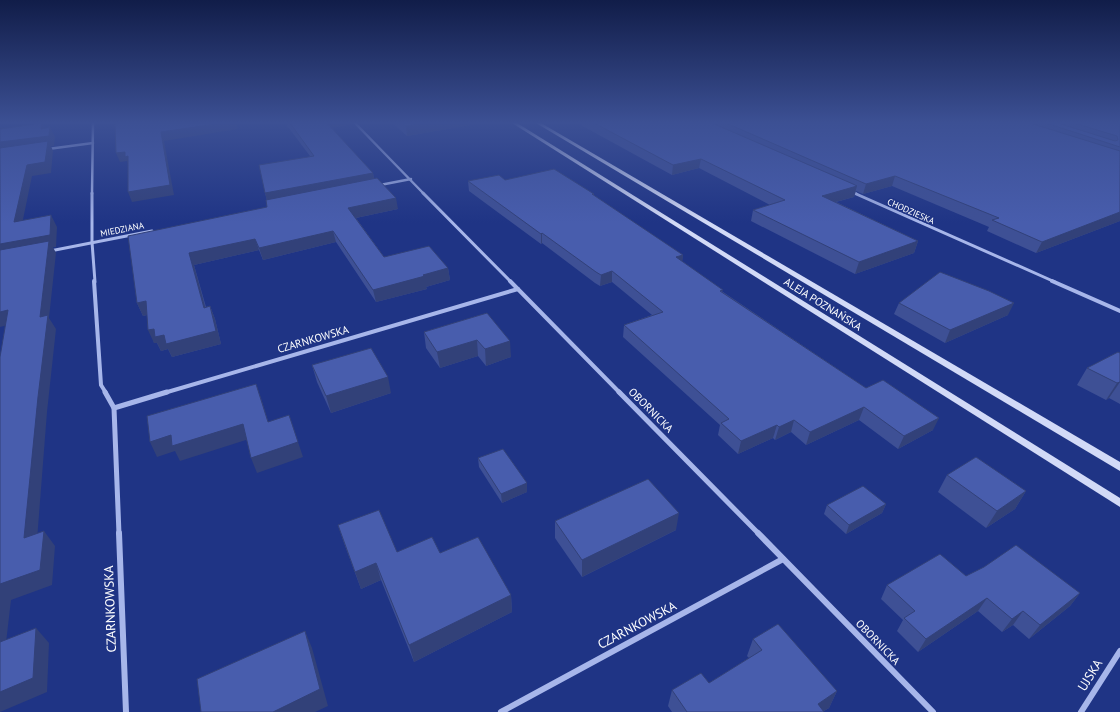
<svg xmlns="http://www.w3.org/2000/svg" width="1120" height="712" viewBox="0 0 1120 712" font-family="'PT Sans',sans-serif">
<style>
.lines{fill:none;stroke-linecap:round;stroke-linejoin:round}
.street-far4{stroke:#a7b6ea;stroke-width:2.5}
.street-far3{stroke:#a7b6ea;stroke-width:3}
.street-far2{stroke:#a7b6ea;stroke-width:4}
.street-far1{stroke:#a7b6ea;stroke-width:5}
.street{stroke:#a7b6ea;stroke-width:6}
.secondary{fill:#d2daf7;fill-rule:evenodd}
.wall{fill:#3e5095}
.shaded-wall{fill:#324179}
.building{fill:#485dad;stroke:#324179}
.labels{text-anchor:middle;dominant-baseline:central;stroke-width:3;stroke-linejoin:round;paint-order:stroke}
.far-street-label{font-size:9px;fill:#fff;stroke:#1f3485}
.street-label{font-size:11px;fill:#fff;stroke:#1f3485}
.near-street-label{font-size:13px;fill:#fff;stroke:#1f3485}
</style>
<rect width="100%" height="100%" fill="#1f3485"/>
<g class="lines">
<g class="street-far4">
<polyline points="355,123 424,194"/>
<polyline points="48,149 93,143"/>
<polyline points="380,185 411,179"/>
<polyline points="851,191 857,194"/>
<polyline points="92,194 93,123"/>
</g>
<g class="street-far3">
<polyline points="92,193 92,242 95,282"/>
<polyline points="423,193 511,282"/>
<polyline points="854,193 1055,282"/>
<polyline points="50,251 152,231"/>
</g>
<g class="street-far2">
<polyline points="94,281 101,385 106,393"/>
<polyline points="510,281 620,393"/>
<polyline points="1052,281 1120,311"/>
<polyline points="164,393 518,289"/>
</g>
<g class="street-far1">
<polyline points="105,392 114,408 119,534"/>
<polyline points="619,392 759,534"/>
<polyline points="114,408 167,392"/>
</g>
<g class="street">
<polyline points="119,533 126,712"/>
<polyline points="758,533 933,712"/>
<polyline points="501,712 783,559"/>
<polyline points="1081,712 1120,651"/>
</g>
<g class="secondary">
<polygon points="512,123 517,123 1120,498 1120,507"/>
<polygon points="536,123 541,123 1120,462 1120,471"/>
</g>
</g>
<g class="wall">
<polygon points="285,123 353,123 353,124 331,128 373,173 374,179 398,209 356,218 384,257 448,268 450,280 426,287 427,289 376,302 336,242 263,260 259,250 194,265 206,307 210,306 215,319 221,344 172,357 168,349 161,351 157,343 154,343 147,315 143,316 137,303 267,207 267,200 265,193 310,156"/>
<polygon points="392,123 476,123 476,124 407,136"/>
<polygon points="577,123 1120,123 1120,221 1036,253 987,231 989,227 892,186 863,194 856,191 854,197 836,202 918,241 914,253 855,274 751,221 753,210 770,205 699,168 672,175"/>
<polygon points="505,180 594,194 594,196 683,255 682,261 723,292 866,388 933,430 898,449 859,420 806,445 791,432 775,440 773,438 738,454 718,435 720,425 623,337 624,325 652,315 612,282 600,286 595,283 542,243 541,244 469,191 468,181"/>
<polygon points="899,303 1008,315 945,343 894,314"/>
<polygon points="487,313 511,357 486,366 478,356 440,368 426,348 424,332"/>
<polygon points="1120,353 1120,404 1109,398 1106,400 1077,385 1087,368"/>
<polygon points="312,365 391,393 331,413 317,382"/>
<polygon points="478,458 527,483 527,492 502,503 479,467"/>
<polygon points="947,475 1026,491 1015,509 986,528 938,492"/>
<polygon points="886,504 882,513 846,534 824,514 827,505"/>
<polygon points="555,521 676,530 582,577 555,538"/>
<polygon points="338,525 397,552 440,553 511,595 512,612 414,662 381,580 361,589 344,543"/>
<polygon points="966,576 1080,593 1070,606 1029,639 1013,625 1002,632 978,611 918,652 897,631 903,620 881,599 887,585"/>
<polygon points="753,639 837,691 829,708 824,711 824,712 672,712 668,706 672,690 709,683 749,658 747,656"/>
</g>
<g class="shaded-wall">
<polygon points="42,123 46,133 50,127 55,137 54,146 51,146 53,151 51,173 32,176 20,234 14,222 0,153 0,142 41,129"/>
<polygon points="222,123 236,123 238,129 164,141 174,195 132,202 128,192 161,132"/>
<polygon points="324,123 353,123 353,124 325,129"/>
<polygon points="425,123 476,123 476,124 407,136 406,126"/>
<polygon points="125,152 128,156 129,166 127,161 120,162 116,153"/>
<polygon points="701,159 699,168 672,175 673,165"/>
<polygon points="373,173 375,184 268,205 265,193"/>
<polygon points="895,176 892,186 863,194 866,184"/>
<polygon points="857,186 854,197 820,206 822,196"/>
<polygon points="396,198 398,209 351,219 348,208"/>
<polygon points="1120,212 1120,221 1036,253 1042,242"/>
<polygon points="51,215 57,227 56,247 53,247 56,253 49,318 56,329 47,412 36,553 24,538 38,397 0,258 0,244"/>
<polygon points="333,231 336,242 263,260 259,248"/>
<polygon points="542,233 542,243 541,244 541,234"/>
<polygon points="255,239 259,250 194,265 209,321 204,308 189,253"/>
<polygon points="918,241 914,253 855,274 859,262"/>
<polygon points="683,255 682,266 676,257"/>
<polygon points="448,268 450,280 426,287 427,289 376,302 373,290 423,275"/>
<polygon points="612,271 612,282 600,286 601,275"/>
<polygon points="146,301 151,314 143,316 137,303"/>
<polygon points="1014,303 1008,315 945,343 950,330"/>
<polygon points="210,306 215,319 221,344 172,357 168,349 161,351 157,343 154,343 148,330 154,329"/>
<polygon points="8,310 16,323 0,327 0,312"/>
<polygon points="477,340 478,356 440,368 437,352"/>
<polygon points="510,341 511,357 486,366 485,349"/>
<polygon points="388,377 391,393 331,413 326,396"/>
<polygon points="1120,382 1109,398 1106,400 1117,383"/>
<polygon points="256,384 261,398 273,437 268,422"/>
<polygon points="864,407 859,420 806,445 810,432"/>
<polygon points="939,418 933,430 898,449 904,436"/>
<polygon points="794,420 791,432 775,440 779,427"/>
<polygon points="243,424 249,439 180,461 175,451 157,457 150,442 171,435"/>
<polygon points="777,425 773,438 738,454 741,441"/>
<polygon points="298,442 303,457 257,473 251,458"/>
<polygon points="527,483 527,492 502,503 501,494"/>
<polygon points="1026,491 1015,509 986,528 997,511"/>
<polygon points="886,504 882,513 846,534 849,525"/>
<polygon points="679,513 676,530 582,577 582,560"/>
<polygon points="44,531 55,546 52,585 11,600 4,660 0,656 0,584"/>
<polygon points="376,563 381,580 361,589 355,572"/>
<polygon points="1080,593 1070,606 1029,639 1040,625"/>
<polygon points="511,595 512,612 414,662 409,645"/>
<polygon points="987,598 978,611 918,652 926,639"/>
<polygon points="1023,611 1013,625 1002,632 1012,619"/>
<polygon points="36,628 49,643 47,692 0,712 0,692"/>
<polygon points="305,631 312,648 328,706 315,712 273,712"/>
<polygon points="837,691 829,708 822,712 818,704"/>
</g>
<g class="building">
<polygon points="42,123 41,129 50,127 49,136 0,142 0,129"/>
<polygon points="115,123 222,123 161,132 170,185 128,192 128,156 125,157 125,152 116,153"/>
<polygon points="290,123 327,123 373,173 265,193 259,165 314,156"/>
<polygon points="402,123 425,123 406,126"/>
<polygon points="594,123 712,123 853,184 857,186 822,196 918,241 859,262 753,210 785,200 701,159 673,165"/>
<polygon points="726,123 1030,123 1120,151 1120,212 1042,242 992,220 999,218 895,176 866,184"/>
<polygon points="1046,123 1058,123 1115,141 1118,140 1117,136 1074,123 1120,123 1120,147"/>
<polygon points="48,141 45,162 27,165 14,222 51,215 50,235 0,244 0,148"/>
<polygon points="554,169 594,194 592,194 683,255 676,257 723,290 720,291 866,388 883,380 939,418 904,436 864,407 810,432 794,420 779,427 777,425 741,441 721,423 729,419 624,325 663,312 612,271 601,275 596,272 542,233 541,234 468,181 499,175 505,180"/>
<polygon points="377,178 396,198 348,208 384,257 429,246 448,268 423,275 425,276 373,290 333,231 259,248 255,239 189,253 204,308 210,306 216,331 166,344 164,335 155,337 154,329 148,330 146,301 137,303 128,236 267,207 266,200"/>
<polygon points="49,241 40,317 48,315 38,397 24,538 44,531 40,570 0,584 0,357 8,310 0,312 0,250"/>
<polygon points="940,272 989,291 1014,303 950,330 899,303"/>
<polygon points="487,313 510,341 485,349 477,340 437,352 424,332"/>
<polygon points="371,348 388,377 326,396 312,365"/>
<polygon points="1118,352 1120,353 1120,382 1117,383 1087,368"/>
<polygon points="256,384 268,422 289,415 298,442 251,458 243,424 172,446 171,435 150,442 147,416"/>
<polygon points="503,449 527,483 501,494 478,458"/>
<polygon points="976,457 1026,491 997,511 947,475"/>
<polygon points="648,479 679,513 582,560 555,521"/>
<polygon points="863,486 886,504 849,525 827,505"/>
<polygon points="379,510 397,552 432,537 440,553 478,537 511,595 409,645 376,563 355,572 338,525"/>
<polygon points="1016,545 1080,593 1040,625 1023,611 1012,619 987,598 926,639 904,618 915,611 887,585 940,554 966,576 984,567"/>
<polygon points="778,624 837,691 818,704 824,712 687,712 672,690 701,673 709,683 762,650 753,639"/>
<polygon points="36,628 33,678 0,692 0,642"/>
<polygon points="305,631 320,689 273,712 201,712 197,679"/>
</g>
<linearGradient id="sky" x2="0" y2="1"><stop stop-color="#111d49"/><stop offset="0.55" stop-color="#3c5094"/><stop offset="1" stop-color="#3c5094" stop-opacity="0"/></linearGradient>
<rect width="1120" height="223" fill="url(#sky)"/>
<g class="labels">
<g class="far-street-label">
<text transform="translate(911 211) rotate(24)">CHODZIESKA</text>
<text transform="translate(122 229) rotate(-11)">MIEDZIANA</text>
</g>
<g class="street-label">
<text transform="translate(823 304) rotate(32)">ALEJA POZNAŃSKA</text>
<text transform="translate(313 339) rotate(-16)">CZARNKOWSKA</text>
<text transform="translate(651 410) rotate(45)">OBORNICKA</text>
<text transform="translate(878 642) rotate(46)">OBORNICKA</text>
</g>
<g class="near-street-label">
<text transform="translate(110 609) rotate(-92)">CZARNKOWSKA</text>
<text transform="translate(637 625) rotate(-28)">CZARNKOWSKA</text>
<text transform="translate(1090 675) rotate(-58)">UJSKA</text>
</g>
</g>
</svg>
